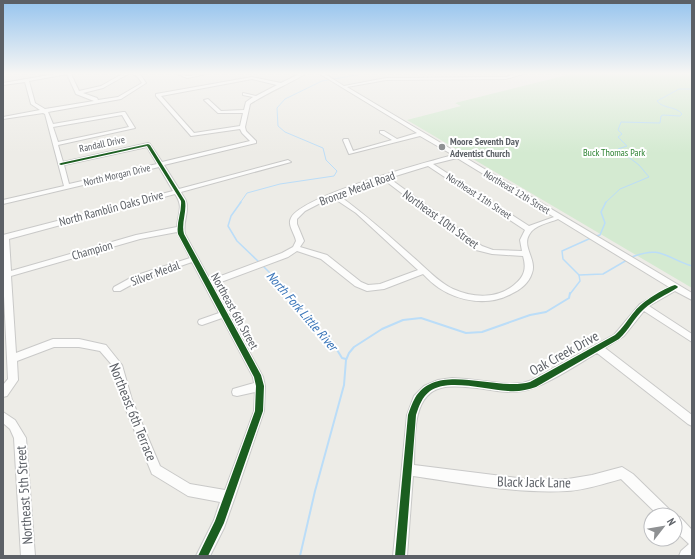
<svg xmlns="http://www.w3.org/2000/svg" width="695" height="559" viewBox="0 0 695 559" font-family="'PT Sans Narrow',sans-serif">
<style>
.green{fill:#d4ead1}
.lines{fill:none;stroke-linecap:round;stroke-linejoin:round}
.stream-far2{stroke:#bbddf8;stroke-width:1}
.stream-far1{stroke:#bbddf8;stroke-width:1.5}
.stream{stroke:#bbddf8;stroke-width:2}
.minor-casing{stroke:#c9c9c8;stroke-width:2}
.minor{fill:#fcfcfb;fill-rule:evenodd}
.cycleway-casing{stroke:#fff;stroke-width:2}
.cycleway{fill:#1b5e20;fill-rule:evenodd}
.poi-dot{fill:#8f9193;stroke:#fff;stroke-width:1.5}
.labels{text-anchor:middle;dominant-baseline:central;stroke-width:4;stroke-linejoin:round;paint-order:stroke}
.far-poi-label{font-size:10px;font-weight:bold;fill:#5c6066;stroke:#fff;text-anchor:start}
.far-street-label{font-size:10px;fill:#5c6066;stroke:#fff}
.far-park-label{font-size:10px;fill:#2e8333;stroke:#fff}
.street-label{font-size:12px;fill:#5c6066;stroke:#fff}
.water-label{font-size:13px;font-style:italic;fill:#3975b9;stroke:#fff}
.near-street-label{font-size:14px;fill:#5c6066;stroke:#fff}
</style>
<rect width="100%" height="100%" fill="#edece7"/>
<polygon class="green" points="571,74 692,74 692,288 407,120 461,106 455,103"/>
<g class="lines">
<g class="stream-far2">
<polyline points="240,203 247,193 280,184 334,176 337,171 326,160 323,148 285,132 278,126 277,108 285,99 322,81 362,74"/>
<path d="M605,203L620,189L649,177L639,165L618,149L627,146L618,137L622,134L618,130L621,122L660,123L661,116L663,115L680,116L682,114C676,106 663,109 657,101L679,89H692"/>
</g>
<g class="stream-far1">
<polyline points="241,202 231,216 228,226 237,241 259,262"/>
<polyline points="596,236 600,235 605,223 601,212 606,202"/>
<polyline points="591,238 562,251 563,259 579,275 603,274 627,260"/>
<path d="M632,257C662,245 665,258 692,266"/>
<polyline points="263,266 276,279 287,294"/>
<polyline points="570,294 580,281 579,275"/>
</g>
<g class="stream">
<polyline points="286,293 305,318 331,340 342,358 346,359"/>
<polyline points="300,556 315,491 344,385 346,360 349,353 354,347 382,329 403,320 421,318 466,333 482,332 530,315 546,312 569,298 570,293"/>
</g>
<defs>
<g id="minor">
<path d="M55,74H67L29,81L35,103L45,109L94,101L76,94L67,74H71L79,91L101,86L122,74H128L103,88L83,93L97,98L98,100L118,97L142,83L137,76L132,74H140L146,83L121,99L48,112L53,124L123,112H125L135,128L58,145L63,162L148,143L150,144L162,162L250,141L242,133L240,129L191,136L156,96V94L252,77L281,83L299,74H305C287,85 268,92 250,104L245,127L246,131L256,141V143L164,165L179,189L288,160L291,162L181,192C182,195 185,198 186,201C190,211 182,223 185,234L210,280L282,253L293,247L296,241C295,234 287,225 291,218C303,195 424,163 453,155L420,136L349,154L343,140L344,139H348L353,151L392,140L380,133V131H384L397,139L417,133L320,74H325L344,86L386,78L506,77L515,74H523L506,79L386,80L347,87L692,293V300L675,291L649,306L692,334V342L644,311L624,336L605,348L692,415V426L688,424L597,353C578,364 543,388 522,391C507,394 492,390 477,388C465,387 452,385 441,388C411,395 415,441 414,465L525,479H568L592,475L622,467L633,474L671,511L673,515H658L621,479C603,484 585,490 567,491C516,494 463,483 413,476L407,556H393L407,415L414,396L424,386L438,380L452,378L466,379L509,384L523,383L532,380L614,335L640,304L669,287L558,219C549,223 534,225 529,235C522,247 537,260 532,273C529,283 520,290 511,294C489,306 460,302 439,288C433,284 428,279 423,274L384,289L367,291L355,286L321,259L297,251L288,257L213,285L263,377L265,386L264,411L235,497L224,528L210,556H196L214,520L220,502L188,496L152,474L122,400L113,366L100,351L79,347H54L17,361L18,380L7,396L3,397V385L8,379L3,275V235L173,191L159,167L3,204V200L64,186L45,114L43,113L3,119V117L40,110L31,104L25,82L3,85V83ZM252,79L277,85L256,96L243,93V95L253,97L246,102L244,110L221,111L208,99L204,100L218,113H243L240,126L194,133L161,96ZM122,115L129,127L58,142L53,127ZM147,147L157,164L69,184L64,165ZM457,158L554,217L529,226L433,164ZM428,166L525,230L520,240L522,251L493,250L482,246L389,178ZM383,179L476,250L492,254L523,256C527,269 524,277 514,285C497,299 473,298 453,289C438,282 426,268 413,257C388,235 365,214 338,195ZM175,194C184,207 178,213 177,227L136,235L11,271L9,239ZM332,197L356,213L418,270L380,284L368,285L361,282L327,255L300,247L304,241L297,224V219L305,211ZM177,232L190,258L134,276L114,287L113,289L114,291H120L140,280L192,262L219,313L199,320L198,322L199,324L202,325L222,318L253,377L254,383L233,389L232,392L233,395L237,396L255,392L254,411L225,490L190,484L160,466L132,400L122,365L106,345L79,339H53L16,353L11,276L140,239Z"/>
<polygon points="178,74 187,76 206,74 187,78"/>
<polygon points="3,412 15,420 26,438 35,556 21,556 14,438 10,429 3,423"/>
<polygon points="675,516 680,517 692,530 692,556 679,556 681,551 689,544 675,531"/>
</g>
</defs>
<use href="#minor" class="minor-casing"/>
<use href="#minor" class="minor"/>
<defs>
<g id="cycleway">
<path d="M148,144L150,145L185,201C187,212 181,223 184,234L261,375L264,386L263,411L224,523L208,556H198L215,521L255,411L256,386L254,377L178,234C176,223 182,212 181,201L147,146L61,165L59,164L61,163Z"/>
<path d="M675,285L677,286L678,287L677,288C666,295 654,300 644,309C634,318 629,330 619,339L536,387C527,390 518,392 508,391C487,390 448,378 430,391C422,397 419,406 416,415L405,556H395L408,415C410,409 412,403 415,398C437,361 496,392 530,382L615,335C623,328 628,319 635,311C643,301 663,289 675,285Z"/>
</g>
</defs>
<use href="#cycleway" class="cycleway-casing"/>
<use href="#cycleway" class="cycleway"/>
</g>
<linearGradient id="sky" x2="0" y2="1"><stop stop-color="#96c4ee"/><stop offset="0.48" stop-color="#f7f6f4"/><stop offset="1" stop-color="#f7f6f4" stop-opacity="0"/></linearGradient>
<rect width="695" height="153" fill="url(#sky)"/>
<circle class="poi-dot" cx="442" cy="147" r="4"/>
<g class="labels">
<g class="far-poi-label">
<text x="450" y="141">Moore Seventh Day<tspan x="450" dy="12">Adventist Church</tspan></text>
</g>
<g class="far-street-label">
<text transform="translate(102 144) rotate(-12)">Randall Drive</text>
<text transform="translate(117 175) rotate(-13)">North Morgan Drive</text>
<text transform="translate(517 192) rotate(31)">Northeast 12th Street</text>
<text transform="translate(479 196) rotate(33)">Northeast 11th Street</text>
</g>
<g class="far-park-label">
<text x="614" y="152">Buck Thomas Park</text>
</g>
<g class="street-label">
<text transform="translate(357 188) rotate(-20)">Bronze Medal Road</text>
<text transform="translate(111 208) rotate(-15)">North Ramblin Oaks Drive</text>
<text transform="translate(441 219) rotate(36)">Northeast 10th Street</text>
<text transform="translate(92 250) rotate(-16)">Champion</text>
<text transform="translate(155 273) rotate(-20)">Silver Medal</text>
<text transform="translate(235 311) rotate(61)">Northeast 6th Street</text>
</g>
<g class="water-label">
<text transform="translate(302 311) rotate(49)">North Fork Little River</text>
</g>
<g class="near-street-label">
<text transform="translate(564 353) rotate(-29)">Oak Creek Drive</text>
<text transform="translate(133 412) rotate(68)">Northeast 6th Terrace</text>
<text transform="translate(534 482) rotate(1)">Black Jack Lane</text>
<text transform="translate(24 495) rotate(-94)">Northeast 5th Street</text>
</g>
</g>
<rect width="695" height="559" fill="none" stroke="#5c6066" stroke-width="8"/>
<g transform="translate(663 527) rotate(59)"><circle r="19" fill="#ffffff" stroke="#bebfc2"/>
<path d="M0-3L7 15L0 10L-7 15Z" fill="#8f9193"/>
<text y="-6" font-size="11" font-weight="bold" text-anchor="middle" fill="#5c6066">N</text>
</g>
</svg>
